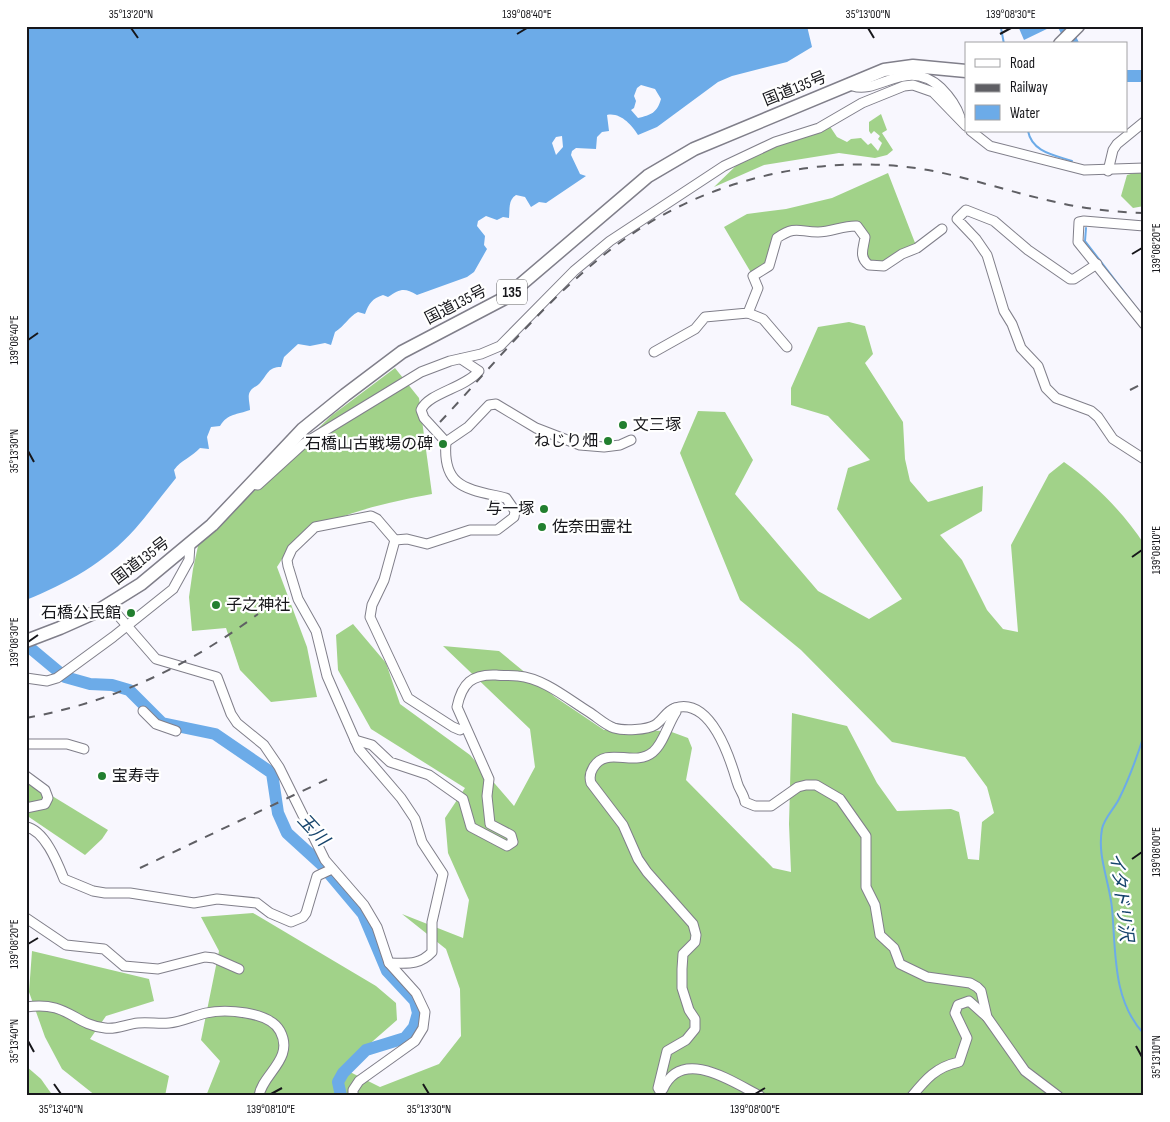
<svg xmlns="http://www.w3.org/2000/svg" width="1170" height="1122" viewBox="0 0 1170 1122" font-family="'Sofia Sans Condensed','Noto Sans JP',sans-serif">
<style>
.forest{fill:#a1d289}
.water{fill:#6cabe8;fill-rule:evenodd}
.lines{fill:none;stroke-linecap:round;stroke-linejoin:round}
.stream{stroke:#6cabe8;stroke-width:2}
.river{stroke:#6cabe8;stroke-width:12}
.minor-casing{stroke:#807f8a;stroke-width:11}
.highway-casing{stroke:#807f8a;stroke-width:15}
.minor{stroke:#fff;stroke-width:9}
.highway{stroke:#fff;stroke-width:12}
.rail{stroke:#5f5f64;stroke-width:2;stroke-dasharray:9 9;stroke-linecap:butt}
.ticks{fill:none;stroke:#17171b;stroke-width:2}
.poi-dot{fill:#227f2f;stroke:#fff;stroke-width:2}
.labels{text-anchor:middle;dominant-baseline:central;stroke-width:4.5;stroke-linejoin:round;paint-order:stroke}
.shield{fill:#fff;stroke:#5d5d5f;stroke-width:1}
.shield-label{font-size:15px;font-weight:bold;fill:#17171b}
.street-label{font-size:16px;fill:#17171b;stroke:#fff}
.poi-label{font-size:16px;fill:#17171b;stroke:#fff;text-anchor:start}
.water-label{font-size:18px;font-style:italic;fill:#16446c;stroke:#fff}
.neatline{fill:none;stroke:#17171b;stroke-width:2}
.ticks-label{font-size:12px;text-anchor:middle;fill:#17171b}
</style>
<rect width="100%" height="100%" fill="#f8f7fe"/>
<g class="forest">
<polygon points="881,114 887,130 882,133 893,150 887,155 875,158 839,153 764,165 714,187 741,161 829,125 837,137 847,142 851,139 861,138 868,145 871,143 878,151 882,143 878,139 880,136 874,131 871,134 869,131 869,122"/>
<polygon points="1138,172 1144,173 1144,206 1133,208 1121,196 1127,175"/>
<polygon points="888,173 917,248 890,263 869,265 865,242 857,226 805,229 777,238 772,262 753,276 724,227 747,214 786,209 832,198"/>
<path d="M849,322L865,326L873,354L865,363L903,422L905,459L910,481L928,502L983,486L982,511L940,535L962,560L987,610L1003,629L1018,632L1011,545L1049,474L1064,462C1095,484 1123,512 1144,544V1096H206L220,1061L201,1040L219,951L201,917L253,913L376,986L396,1003L397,1020L357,1055L344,1069L380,1087L439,1064L461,1036L460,989L446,949L402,914L463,938L469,900L448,853L445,818L465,788L371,729L338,670L336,635L353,624L386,663L400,704L470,755L514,806L535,767L530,729L443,646L499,651L555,697L604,730L669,731L688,738L692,748L686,780L773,868L791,872L789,824L792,713L847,726L877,783L897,811L951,809L959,812L968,859L979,860L982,822L994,813L987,787L965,757L892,742L801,650L740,600L680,453L698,411L725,412L753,460L735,494L818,591L869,619L902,599L837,509L848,468L870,460L828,416L791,405V388L818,327Z"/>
<path d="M395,368L419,398L432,494C389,502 321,516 290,547C285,553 281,561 277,567L307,647L317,697L271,702L240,670L226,628L192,631L189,597L193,569L198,546L208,530L237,508L331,416Z"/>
<polygon points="26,780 108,830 102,839 85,855 26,815"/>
<polygon points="32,951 149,979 154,1001 106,1016 90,1039 169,1076 165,1096 96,1096 62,1069 45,1037 29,992"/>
<polygon points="26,1066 41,1079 53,1096 26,1096"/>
</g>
<g class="water">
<path d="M26,26H807L812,47L787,62L732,76L718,82L657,127L638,135C632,125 620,112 607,115L609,131L602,132L597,137L596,149L576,148L572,151L571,155L580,174L586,176L546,203L539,202L531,207L525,197L516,195C508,200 510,209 509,218L503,217L497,220L486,216L478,221L477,226L485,236L484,245L487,249L474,272L467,277L417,295C404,287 400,289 388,297L383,295C372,299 369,303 365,314L358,312C348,317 345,326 335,332L331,345L325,343L310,346L298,344L284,357L281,367C268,367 268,374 260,383C257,387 251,387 249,394C248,398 250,405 250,410C237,415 228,413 220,426L211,427L207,437L209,449L200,448C192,457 181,460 174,470L176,478C162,495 149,513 135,529C106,562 66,584 26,600ZM641,85L655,89L661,99C657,113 651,115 638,118L631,110L634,108L636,101L634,96L637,88ZM562,136L563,147L556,155L552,143L556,137Z"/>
<polygon points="943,26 1053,26 1024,40 1018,26 964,29"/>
</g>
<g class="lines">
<g class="stream">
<polyline points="1001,28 1004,44"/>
<path d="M1028,131C1032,152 1054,155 1072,161"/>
<polyline points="1086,228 1085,241 1141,314"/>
<polyline points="1144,680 1144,682"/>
<path d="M1144,735C1137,757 1129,779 1119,799C1114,809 1104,818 1102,829C1097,856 1109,880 1112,908C1116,951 1112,1000 1144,1034"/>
</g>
<g class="river">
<polyline points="1064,26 1073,44"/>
<polyline points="1126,76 1144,76"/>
<polyline points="26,640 28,646 35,652 65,677 90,684 112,685 129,690 162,723 215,734 272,773 278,813 287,833 321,864 363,914 387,971 415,1001 418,1013 414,1027 405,1038 366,1050 343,1073 338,1082 341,1096"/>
</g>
<defs>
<g id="minor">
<path d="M851,84L853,86C878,95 908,56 941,88C950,97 956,105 960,117"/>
<polyline points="971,131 990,146 1084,170 1144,168"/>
<polyline points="1108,171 1113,150 1117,144 1144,122"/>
<polyline points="1144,226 1084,221 1079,222 1078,242 1144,324"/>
<polyline points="1097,264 1074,279 1070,279 1028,250 994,221 966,210 957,219 976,239 987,255 1004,311 1012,324 1021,348 1038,366 1046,388 1056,398 1091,411 1098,417 1113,439 1144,459"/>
<polyline points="748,313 763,319 787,347"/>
<path d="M654,352L695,329L705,317L748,313L758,288L753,276L769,266L777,238C796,225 799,232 818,232C831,232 845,225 857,226L865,237C864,247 858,257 869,265L884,266L902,254L917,248L942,229"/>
<path d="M446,442C442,489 469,489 506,498L515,511L514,517L497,530H470L427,544L407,539L395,540L384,580L372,605L370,617L408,698L453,727L460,730L465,727"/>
<polyline points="446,442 468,427 489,405 496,404 536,428 580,445 604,447 620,445 631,440"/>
<path d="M446,442L424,418L421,410C428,393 465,388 479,371L461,359"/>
<polyline points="251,484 258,485 303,444 421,372 450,361 481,354 500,346 574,271 610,241 724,166 775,142 819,128 862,103 904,86 913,85 933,92 966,126"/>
<polyline points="109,605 156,659 217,677 231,714 237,723 264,745 279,767 325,860 364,905 377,927 389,963 416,993 425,1012 423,1028 415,1041 359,1081 353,1090 353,1096"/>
<polyline points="26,678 47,681 57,678 113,637 173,589 189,560 190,544"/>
<polyline points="143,711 156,724 176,731"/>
<path d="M355,740L372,745L390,762L429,775L463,799L471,827L507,846L513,842L511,835L490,824L487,796L489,779L457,707C462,683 472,674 496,675C503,676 511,675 518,676C543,678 568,699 589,712C597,717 605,725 614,728C624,731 647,730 655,725C663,720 666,711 675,708C711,697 730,758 737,782C739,790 744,794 745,802L755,806H771L798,787L806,785H816L840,799L866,836V887L875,905L880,935L894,948L900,964L927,977L970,983L977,987L981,991L987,1017L1025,1071L1058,1096"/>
<polyline points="26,744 67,744 84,749"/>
<polyline points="26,776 45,790 48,798 45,804 26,808"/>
<path d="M26,827C45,830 58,864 64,879L93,891L105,893H130L194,903L217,899L257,903L270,913L291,922L303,917L306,913L317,876L332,869"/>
<polyline points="26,918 66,945 104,949 124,966 158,969 205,957 214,958 239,969"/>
<path d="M389,963C406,963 419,966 432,952V922L443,874L422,842L415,819L401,798L359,749L327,676L316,631L298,599L288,566L287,560L292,549L315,527L371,516L377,519L395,540"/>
<path d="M26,1007C69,1001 72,1024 105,1028C116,1030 127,1024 138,1023C149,1022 159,1024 169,1023C181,1022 193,1016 206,1013C225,1009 269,1011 280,1031C295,1059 262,1074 259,1096"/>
<path d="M663,1089C682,1046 734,1083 760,1096"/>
<path d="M661,1093L658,1088L667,1051L686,1040L695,1029V1019L689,1010L682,988V969L683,954L695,942L696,935L693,924L647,872L638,859L623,825L591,783C589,777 590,773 593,768C606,745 634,768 653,752C663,744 668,724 676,712L675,708"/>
<path d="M912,1096C926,1079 936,1067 959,1062L967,1038L955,1013L958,1005L969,1001L987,1017"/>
</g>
<g id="highway">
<polyline points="1060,44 1078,26"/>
<polyline points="26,641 60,628 96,612 141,584 212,525 303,429 345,395 402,352 505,298 648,176 694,149 884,70 913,66 966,71"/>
</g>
</defs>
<use href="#minor" class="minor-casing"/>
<use href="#highway" class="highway-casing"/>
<use href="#minor" class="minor"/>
<use href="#highway" class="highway"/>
<g class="rail">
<polyline points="1130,390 1144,383"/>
<path d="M440,422C498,360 553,291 622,241C708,178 823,152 928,170C971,178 1013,193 1056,202C1085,209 1114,212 1144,213"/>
<path d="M26,718C113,702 187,667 258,614"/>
<polyline points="140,868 332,777"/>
</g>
</g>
<path class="ticks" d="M131,28L138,38M868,28L874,38M517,34L527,28M1000,34L1011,28M1132,254L1142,248M28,340L38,333M28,451L34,462M1132,557L1142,550M28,642L38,635M1132,859L1142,852M28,944L38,938M28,1041L34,1052M1136,1046L1142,1057M54,1084L61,1094M423,1084L429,1094M271,1094L282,1088M755,1094L765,1088"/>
<g class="poi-dot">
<circle cx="623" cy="425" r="5"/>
<circle cx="608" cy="441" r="5"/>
<circle cx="443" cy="444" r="5"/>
<circle cx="544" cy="509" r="5"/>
<circle cx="542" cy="527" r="5"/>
<circle cx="216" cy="605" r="5"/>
<circle cx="131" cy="613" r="5"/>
<circle cx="102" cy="776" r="5"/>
</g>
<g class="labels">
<rect class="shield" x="497" y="279.5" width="30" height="25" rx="4"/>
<g class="shield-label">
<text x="512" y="292">135</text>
</g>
<g class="street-label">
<text transform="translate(795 89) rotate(-22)">国道135号</text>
<text transform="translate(456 305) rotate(-27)">国道135号</text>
<text transform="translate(141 561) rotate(-37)">国道135号</text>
</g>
<g class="poi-label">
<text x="633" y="425">文三塚</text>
<text x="598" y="441" text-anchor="end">ねじり畑</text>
<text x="433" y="444" text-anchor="end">石橋山古戦場の碑</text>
<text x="534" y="509" text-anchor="end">与一塚</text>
<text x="552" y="527">佐奈田霊社</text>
<text x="226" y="605">子之神社</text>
<text x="121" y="613" text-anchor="end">石橋公民館</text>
<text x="112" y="776">宝寿寺</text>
</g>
<g class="water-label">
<text transform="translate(313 830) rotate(47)">玉川</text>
<text transform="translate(1121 897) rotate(83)">イタドリ沢</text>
</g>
</g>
<rect width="1170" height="1122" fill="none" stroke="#ffffff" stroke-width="55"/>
<rect x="965" y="42" width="162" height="90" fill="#ffffff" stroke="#a2a2a4"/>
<rect x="975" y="59" width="25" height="8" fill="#ffffff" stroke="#a2a2a4"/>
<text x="1010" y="68" font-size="15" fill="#17171b">Road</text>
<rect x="975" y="84" width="25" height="8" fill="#5f5f64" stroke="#a2a2a4"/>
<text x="1010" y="92" font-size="15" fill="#17171b">Railway</text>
<rect x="975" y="105" width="25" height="15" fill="#6cabe8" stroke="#a2a2a4"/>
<text x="1010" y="118" font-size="15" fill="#17171b">Water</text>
<rect x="28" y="28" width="1114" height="1066" class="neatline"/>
<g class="ticks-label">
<text x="131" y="18">35°13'20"N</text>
<text x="527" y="18">139°08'40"E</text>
<text x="868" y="18">35°13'00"N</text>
<text x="1011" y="18">139°08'30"E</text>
<text transform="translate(1156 248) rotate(-90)" y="4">139°08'20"E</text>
<text transform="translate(14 340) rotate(-90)" y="4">139°08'40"E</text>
<text transform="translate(14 451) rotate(-90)" y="4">35°13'30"N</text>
<text transform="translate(1156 550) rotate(-90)" y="4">139°08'10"E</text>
<text transform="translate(14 642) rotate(-90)" y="4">139°08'30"E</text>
<text transform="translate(1156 852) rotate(-90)" y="4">139°08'00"E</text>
<text transform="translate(14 944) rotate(-90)" y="4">139°08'20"E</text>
<text transform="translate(14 1041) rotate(-90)" y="4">35°13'40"N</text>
<text transform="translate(1156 1057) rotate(-90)" y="4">35°13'10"N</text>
<text x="61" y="1113">35°13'40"N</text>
<text x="271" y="1113">139°08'10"E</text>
<text x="429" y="1113">35°13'30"N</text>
<text x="755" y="1113">139°08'00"E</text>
</g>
</svg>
